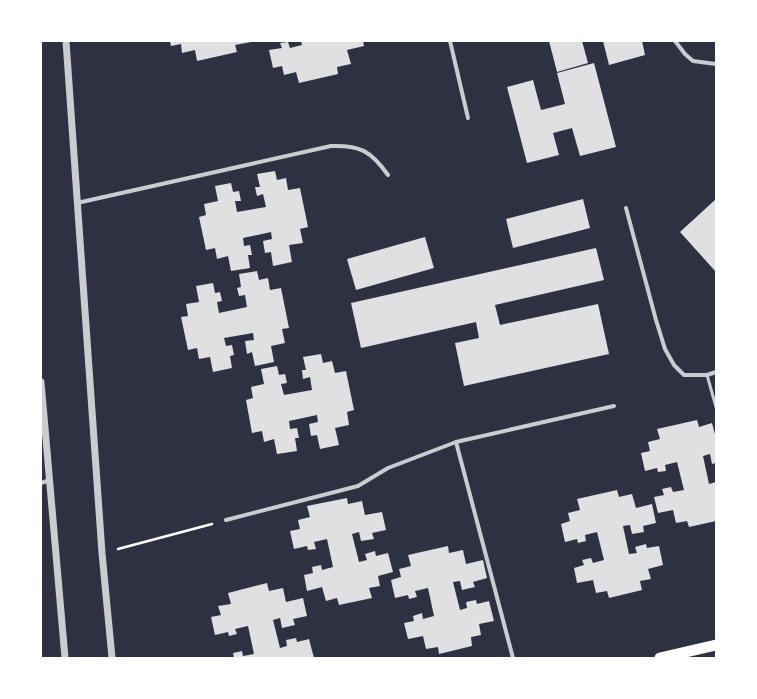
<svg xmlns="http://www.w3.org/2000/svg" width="757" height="699" viewBox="0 0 757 699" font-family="Manrope,sans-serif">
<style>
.building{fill:#e0e0e3}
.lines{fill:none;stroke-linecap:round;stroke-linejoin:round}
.path{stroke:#fff;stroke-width:2.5}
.service{stroke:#caccd0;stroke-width:3}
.minor{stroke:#caccd0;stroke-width:4}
.tertiary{stroke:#caccd0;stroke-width:7}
.trunk{stroke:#fff;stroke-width:11}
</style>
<rect width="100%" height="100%" fill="#2d3142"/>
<g class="building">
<polygon points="170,41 251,41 251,42 235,45 237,52 197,61 195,50 182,53 181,44 171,46"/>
<polygon points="301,41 363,41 364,46 347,50 351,64 337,67 338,74 299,83 296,72 284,75 282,66 273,68 269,50 282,48 280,43 288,42 290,48 302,45"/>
<polygon points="549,41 582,41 588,63 557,72"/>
<polygon points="603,41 642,41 645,55 609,65"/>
<polygon points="594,63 616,147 580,156 572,128 553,133 559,155 527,163 507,87 533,80 541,110 565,104 557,73"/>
<polygon points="275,171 277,180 286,178 288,190 300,188 308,227 300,229 303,243 289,245 292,262 273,266 271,252 265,253 263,241 272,239 271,232 243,238 244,246 250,245 252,255 248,255 250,268 231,271 228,256 217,259 215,248 206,250 199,217 206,215 204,204 218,201 215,186 231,183 233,192 239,191 241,201 235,201 237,212 266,207 263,194 257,196 255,187 260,187 257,174"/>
<polygon points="583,199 590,228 513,248 506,219"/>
<polygon points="716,199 716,272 680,232"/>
<polygon points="425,237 434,268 356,290 347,259"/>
<polygon points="596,248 604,280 495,305 500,325 598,304 609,354 464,386 455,343 479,338 476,322 361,348 351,303"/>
<polygon points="257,271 259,280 268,278 270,290 281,288 289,328 282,329 285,343 271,346 274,362 255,366 252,352 247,354 245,341 254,340 253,333 224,338 226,346 232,345 234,355 230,356 232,368 213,372 210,357 199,359 197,348 188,350 181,317 188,316 186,304 199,302 196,286 213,283 215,293 220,292 222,301 217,302 219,313 247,307 245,295 239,296 237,288 241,287 239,274"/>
<polygon points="321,354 323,363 332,361 335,373 346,371 354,410 347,412 349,425 335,428 339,445 320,449 317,435 311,436 309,424 318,422 317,415 289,421 290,429 297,428 299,438 295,438 297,451 277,454 274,439 264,442 262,431 252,433 246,400 253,398 251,387 264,384 261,369 277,366 279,375 285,374 287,383 281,384 284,395 312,390 310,377 303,379 302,370 306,370 303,357"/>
<polygon points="697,420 699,427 712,423 716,438 716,463 712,464 710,454 703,456 709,484 716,482 716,521 689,527 687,521 676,523 673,510 658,513 654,497 664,495 662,489 671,487 673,492 684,490 677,462 665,465 666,471 658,472 657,468 645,471 641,453 650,451 648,442 660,439 657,429"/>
<polygon points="617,490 619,497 632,494 636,508 652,504 656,523 643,526 644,532 632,534 630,525 623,526 629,554 637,553 635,547 646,544 647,548 659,546 663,565 648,569 651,579 640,581 642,590 609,598 607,591 596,593 593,580 577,583 574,568 584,565 582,560 591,558 593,563 604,560 597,532 585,535 586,541 578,543 577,539 565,542 561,524 570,521 568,513 580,510 577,499"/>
<polygon points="347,498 348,504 362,501 365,515 382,512 386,530 372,533 374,539 361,541 359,532 352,534 359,562 367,560 365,554 375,551 376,556 388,553 393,572 378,576 380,586 369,588 372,598 339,605 337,598 326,601 322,587 307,591 304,575 313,573 312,567 321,565 322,570 333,567 327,539 314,542 316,549 308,550 307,546 294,549 290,531 300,529 298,520 310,517 307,506"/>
<polygon points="448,546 449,553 463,550 466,564 483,560 487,578 473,582 475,587 462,590 460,581 453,582 460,610 467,608 466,602 476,600 477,604 489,601 494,621 479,624 481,635 471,637 472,646 439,654 438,647 426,649 423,636 408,639 404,623 414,621 413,616 422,613 423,619 434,616 428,588 415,591 417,597 409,599 408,595 395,598 391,580 401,577 399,569 411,566 408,555"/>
<polygon points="267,583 269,591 283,588 286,602 303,598 307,616 293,619 295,625 282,628 280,618 273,620 280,648 287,646 286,640 296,638 297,642 309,639 314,658 234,658 233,653 242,651 243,656 254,654 248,626 235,629 237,634 229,636 228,632 215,635 211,617 221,615 218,606 231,604 228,593"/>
</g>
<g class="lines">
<polyline class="path" points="118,549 212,524"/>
<polyline class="service" points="707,375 716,407"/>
<g class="minor">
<polyline points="450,41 468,118"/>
<polyline points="675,41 685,54 693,61 716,64"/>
<path d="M77,203L331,146C360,145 371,151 388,175"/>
<polyline points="626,208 656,320 665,349 674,365 684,375 707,375 716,372"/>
<polyline points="456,442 513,658"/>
<polyline points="41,483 50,480"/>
<polyline points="226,520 358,486 388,468 456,442 614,406"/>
</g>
<g class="tertiary">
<polyline points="66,41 102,553 112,658"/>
<polyline points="41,382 65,658"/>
</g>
<polyline class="trunk" points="660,658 716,645"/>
</g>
<rect width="757" height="699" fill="none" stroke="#ffffff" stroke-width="84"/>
</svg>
